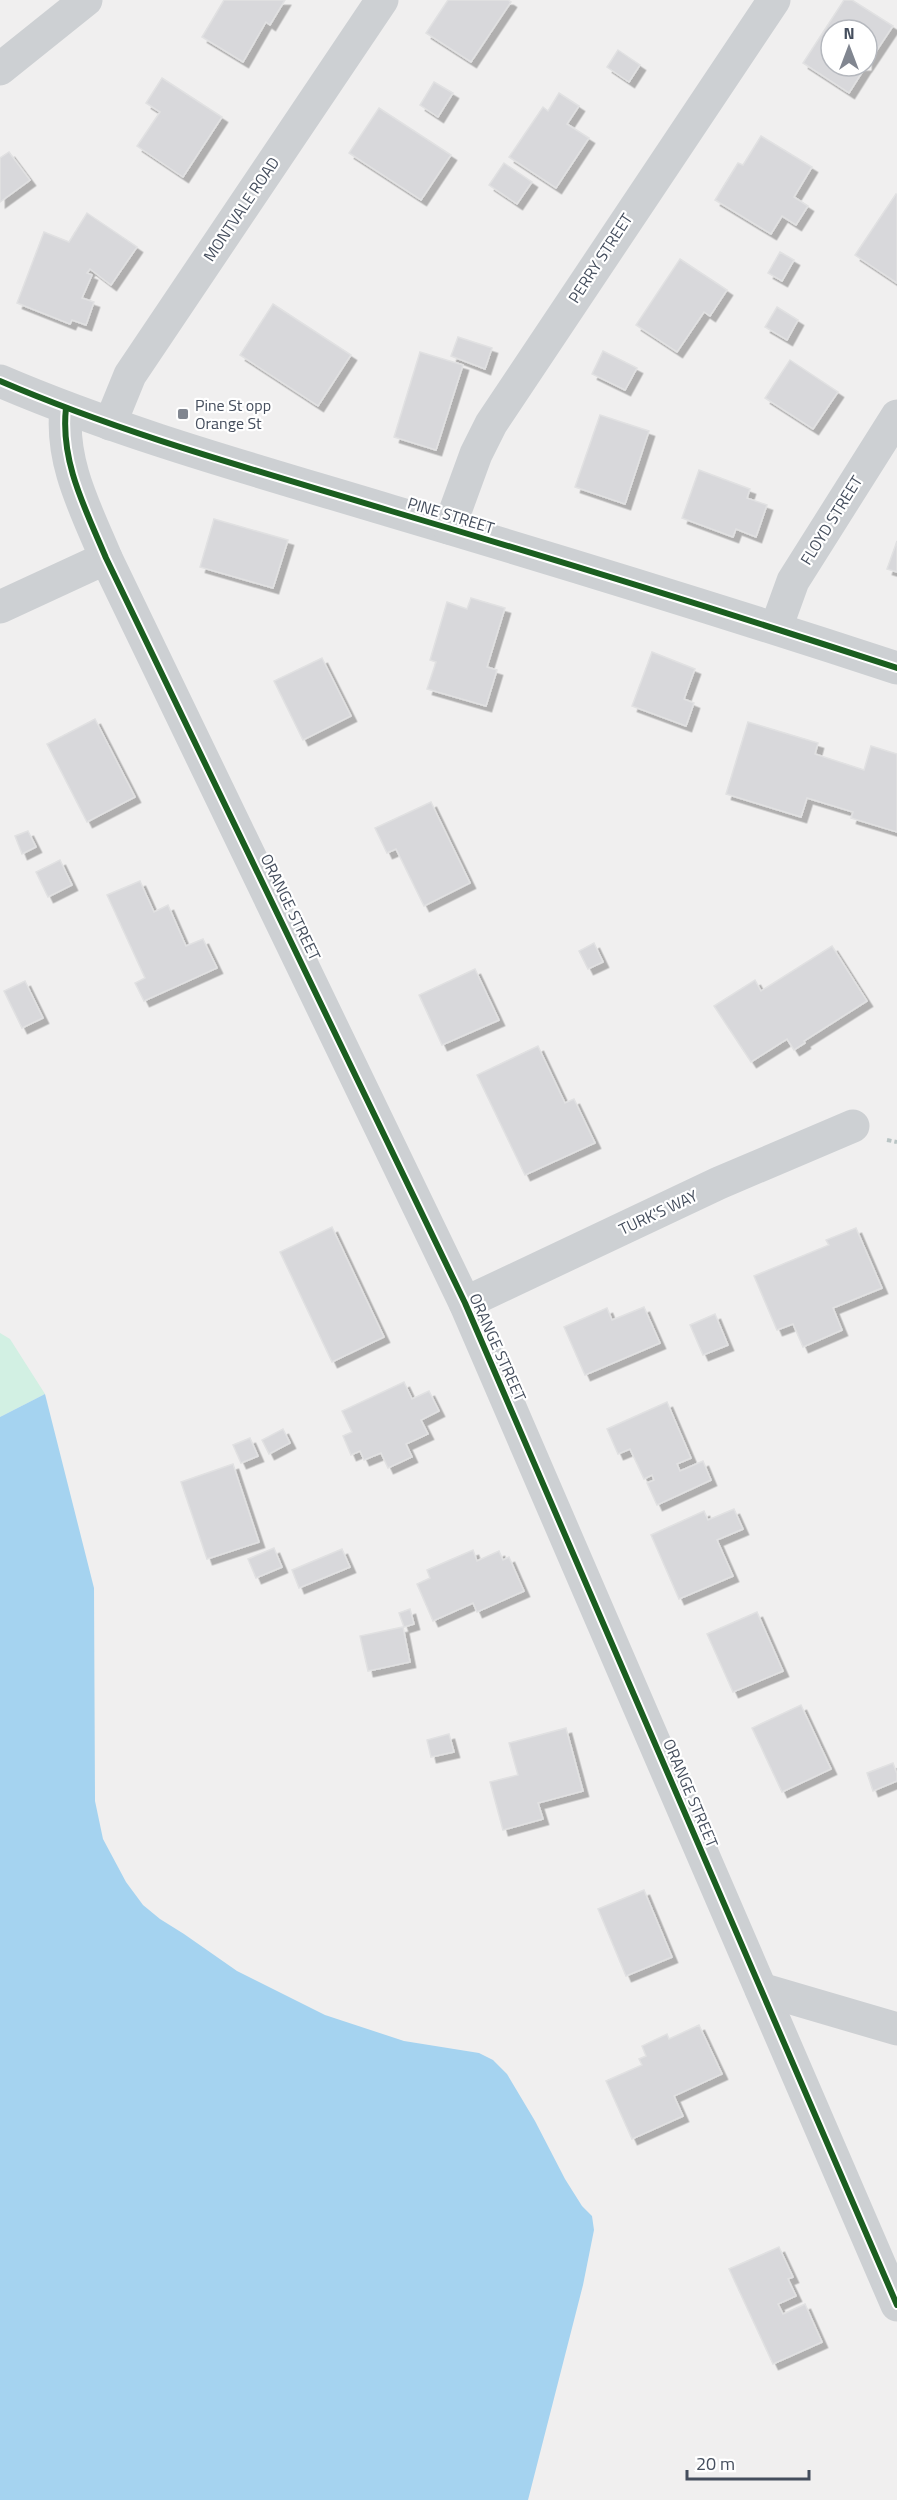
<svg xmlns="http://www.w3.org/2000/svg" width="897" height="2500" viewBox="0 0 897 2500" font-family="'Titillium Web',sans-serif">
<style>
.green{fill:#d2f0e3}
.water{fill:#a5d3f0}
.building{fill:#d8d8db;stroke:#e1e1e2;stroke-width:1.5;filter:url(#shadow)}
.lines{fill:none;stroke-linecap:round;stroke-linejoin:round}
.path{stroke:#b9c4c4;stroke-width:4;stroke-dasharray:4.5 3;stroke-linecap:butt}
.minor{stroke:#cdd0d3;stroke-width:33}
.cycleway-casing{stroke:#fff;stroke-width:10}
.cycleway{stroke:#1b5e20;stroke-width:6}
.poi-dot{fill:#818690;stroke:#fff;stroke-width:2}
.labels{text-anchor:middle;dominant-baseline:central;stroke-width:4.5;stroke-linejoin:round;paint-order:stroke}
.street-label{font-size:16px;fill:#454e5d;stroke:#fff}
.poi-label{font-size:16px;fill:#454e5d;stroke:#fff;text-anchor:start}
</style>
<defs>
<filter id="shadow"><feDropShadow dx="5.5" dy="5.5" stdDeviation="0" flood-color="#0004"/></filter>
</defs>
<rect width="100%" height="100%" fill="#f0efef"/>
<polygon class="green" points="0,1333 10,1339 45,1394 0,1417"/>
<polygon class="water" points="45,1394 94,1588 95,1801 103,1839 126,1882 143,1905 160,1919 184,1934 237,1971 325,2015 404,2041 479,2053 493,2060 507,2074 535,2121 565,2179 582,2206 592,2216 594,2230 583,2285 528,2500 0,2500 0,1417"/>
<g class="building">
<polygon points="224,0 285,0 270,25 266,22 243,62 202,37"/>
<polygon points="448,0 508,0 511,2 471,62 426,33"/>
<polygon points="844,0 852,0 893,26 867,65 867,30 831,30 831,66 866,66 849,93 803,63"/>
<polygon points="618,50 640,65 629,82 607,67"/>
<polygon points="162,78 222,117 183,177 137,146 160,112 146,103"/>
<polygon points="434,82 453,93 438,117 420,105"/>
<polygon points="559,93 579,106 567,124 589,138 556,188 509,157 543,107 548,111"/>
<polygon points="379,108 451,155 421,200 349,153"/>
<polygon points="761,136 812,167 794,197 808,206 796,225 782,216 771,234 715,200 738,163 743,165"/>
<polygon points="9,152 30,180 0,202 0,158"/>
<polygon points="504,163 532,182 517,204 489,185"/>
<polygon points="896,194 897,195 897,283 855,255"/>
<polygon points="87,213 137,247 111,285 90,269 87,273 92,275 82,298 94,302 86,325 72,320 70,324 17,303 44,232 69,242"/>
<polygon points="780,252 794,260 782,281 768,273"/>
<polygon points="680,259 727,290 710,316 704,312 677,352 636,325"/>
<polygon points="273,304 351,355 318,406 240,355"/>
<polygon points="777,307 798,320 787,340 765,327"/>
<polygon points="458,337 492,348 485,369 451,356"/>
<polygon points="603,351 637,368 625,390 592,374"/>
<polygon points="420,352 463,365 436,450 394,437"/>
<polygon points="790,360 838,392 813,429 765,398"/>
<polygon points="600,415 649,431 625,504 575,487"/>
<polygon points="699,470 750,489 747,498 767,505 756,537 736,529 733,537 682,518"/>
<polygon points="214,519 288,540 273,588 200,567"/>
<polygon points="897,541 897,572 887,569"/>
<polygon points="471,598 505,608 487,667 497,670 486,706 427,689 436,662 430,660 447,602 467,609"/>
<polygon points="652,652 695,669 684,699 694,703 686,726 632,706"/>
<polygon points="322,658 351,716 303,740 274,681"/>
<polygon points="95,719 135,797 87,822 47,744"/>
<polygon points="748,722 818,743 815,754 864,770 871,746 897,754 897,832 851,818 853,812 807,798 801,817 726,794"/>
<polygon points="431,802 470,883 424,906 396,849 387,853 375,828"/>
<polygon points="28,831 36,847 22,854 15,836"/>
<polygon points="60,860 72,885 48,897 36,872"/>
<polygon points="140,881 154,912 168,905 186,946 203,939 217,968 144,1001 135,983 145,978 107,895"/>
<polygon points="594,943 603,962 588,969 579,951"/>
<polygon points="832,946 867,1001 804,1041 805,1043 794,1050 787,1039 751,1062 714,1006 755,980 761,991"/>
<polygon points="475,969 499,1020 442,1045 419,995"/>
<polygon points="25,981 43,1018 22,1028 4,991"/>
<polygon points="538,1046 565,1103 574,1099 595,1143 525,1175 477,1075"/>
<polygon points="332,1227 384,1337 332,1362 280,1252"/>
<polygon points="856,1228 882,1288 833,1308 842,1330 803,1347 793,1324 777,1330 754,1276 829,1245 826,1240"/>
<polygon points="644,1307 660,1343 585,1375 564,1327 607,1308 612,1320"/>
<polygon points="715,1314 728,1345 703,1355 690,1325"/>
<polygon points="404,1382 412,1399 429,1391 439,1411 421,1420 428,1434 406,1444 412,1457 388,1468 381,1453 364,1460 360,1451 351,1455 343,1436 352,1432 342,1411"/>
<polygon points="667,1402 691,1458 677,1464 680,1471 703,1461 711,1480 657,1505 647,1483 654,1480 652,1475 644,1479 630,1449 618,1454 607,1429"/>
<polygon points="283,1429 290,1443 269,1454 262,1440"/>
<polygon points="250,1438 258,1456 241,1463 233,1445"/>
<polygon points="233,1464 259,1542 207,1559 181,1482"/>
<polygon points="734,1509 743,1529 717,1540 733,1576 679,1599 651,1535 704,1511 708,1520"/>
<polygon points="274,1548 282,1567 256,1578 248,1559"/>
<polygon points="342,1549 350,1567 299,1588 292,1570"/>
<polygon points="473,1550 477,1561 499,1551 503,1560 509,1557 524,1591 477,1612 473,1603 433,1621 417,1584 430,1578 427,1570"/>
<polygon points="410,1609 414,1624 404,1627 399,1613"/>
<polygon points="757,1612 783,1671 733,1692 707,1634"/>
<polygon points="403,1627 410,1662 368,1671 360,1636"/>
<polygon points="801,1705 831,1769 782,1792 752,1728"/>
<polygon points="566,1728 583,1791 538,1803 543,1819 503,1830 490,1782 518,1775 509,1743"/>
<polygon points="449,1734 454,1752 431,1757 427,1740"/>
<polygon points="893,1763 897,1774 897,1781 873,1791 867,1773"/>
<polygon points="644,1890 672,1957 626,1976 598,1909"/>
<polygon points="699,2025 722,2074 674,2096 683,2116 632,2139 606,2081 642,2065 639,2059 646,2056 642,2046 667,2034 669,2039"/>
<polygon points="779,2247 793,2277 788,2279 796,2296 778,2304 783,2314 805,2304 822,2342 773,2364 729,2269"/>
</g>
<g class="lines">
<polyline class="path" points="887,1140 897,1142"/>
<g class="minor">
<polyline points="0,69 86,0"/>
<path d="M0,381C126,435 259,471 391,511C560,561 729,613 897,668"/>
<path d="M66,408C60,462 86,510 106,558L465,1303L897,2305"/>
<polyline points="110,424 130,375 382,0"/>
<polyline points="449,528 476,454 491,424 774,0"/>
<polyline points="0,607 106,558"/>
<polyline points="776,628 793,581 897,416"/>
<polyline points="465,1303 719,1183 853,1126"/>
<polyline points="761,1989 897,2029"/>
</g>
<defs>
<g id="cycleway">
<path d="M0,381C126,435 259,471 391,511C560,561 729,613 897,668"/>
<path d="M66,408C60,462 86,510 106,558L465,1303L897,2305"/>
</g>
</defs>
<use href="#cycleway" class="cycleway-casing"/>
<use href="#cycleway" class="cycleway"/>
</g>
<rect class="poi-dot" x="177" y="408" width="12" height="12" rx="3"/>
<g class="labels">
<g class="street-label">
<text transform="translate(241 209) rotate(-56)">MONTVALE ROAD</text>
<text transform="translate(600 258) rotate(-57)">PERRY STREET</text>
<text transform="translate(451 515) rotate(17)">PINE STREET</text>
<text transform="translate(831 520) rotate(-58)">FLOYD STREET</text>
<text transform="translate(291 907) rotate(64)">ORANGE STREET</text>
<text transform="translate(658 1212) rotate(-25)">TURK'S WAY</text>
<text transform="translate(498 1347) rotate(66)">ORANGE STREET</text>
<text transform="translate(691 1793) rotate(67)">ORANGE STREET</text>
</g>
<g class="poi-label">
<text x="195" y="405">Pine St opp<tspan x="195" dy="18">Orange St</tspan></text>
</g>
</g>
<g transform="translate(849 48)"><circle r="28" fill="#ffffff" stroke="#b5b8be" stroke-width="1.5"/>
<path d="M0-4.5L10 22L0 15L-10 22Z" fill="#818690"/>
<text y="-9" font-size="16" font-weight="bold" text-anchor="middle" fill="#454e5d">N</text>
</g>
<path d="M687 2470v9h122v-9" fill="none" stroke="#454e5d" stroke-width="3"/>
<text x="696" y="2470" font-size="18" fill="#454e5d" stroke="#ffffff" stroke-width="4.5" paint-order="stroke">20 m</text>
</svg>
